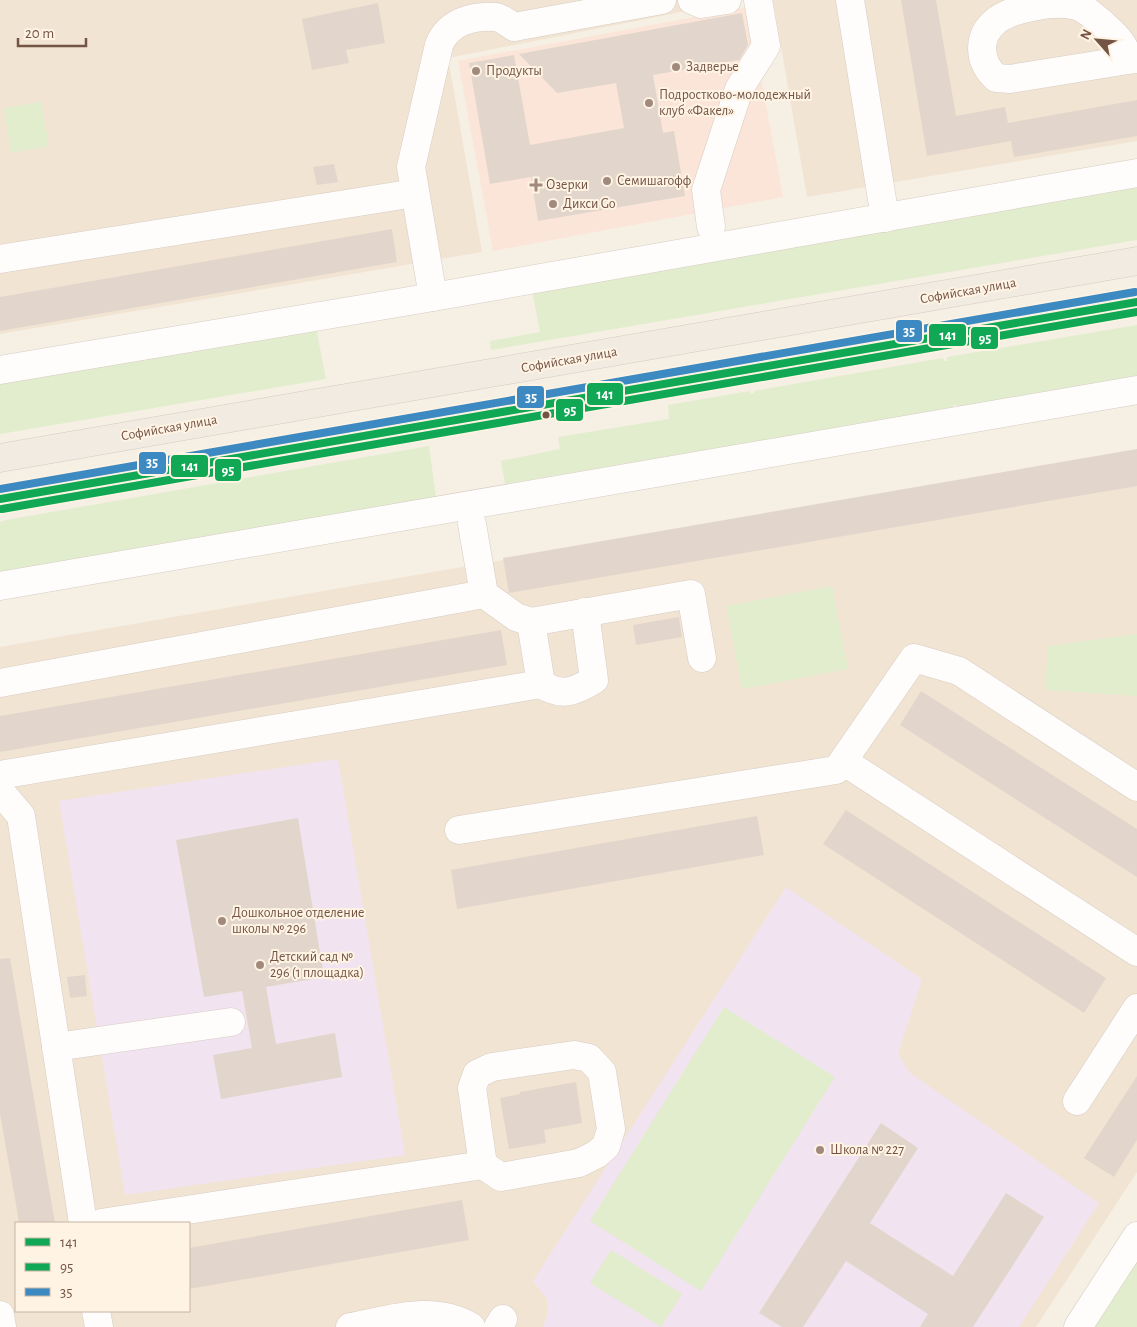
<svg xmlns="http://www.w3.org/2000/svg" width="1137" height="1327" viewBox="0 0 1137 1327" font-family="'Alegreya Sans',sans-serif">
<style>
.residential{fill:#f2e4d3;fill-rule:evenodd}
.commercial{fill:#fbe5d8}
.education{fill:#f1e3f0}
.green{fill:#e1edcd}
.building{fill:#e2d6cc}
.lines{fill:none;stroke-linecap:round;stroke-linejoin:round}
.minor-casing{stroke:#d7ccc3;stroke-width:29}
.major-casing{stroke:#d5cac2;stroke-width:29}
.minor{stroke:#fefdfb;stroke-width:28}
.major{stroke:#f2ebe1;stroke-width:28}
.bus-1-casing{stroke:#fff4e4;stroke-width:11}
.bus-2-casing{stroke:#fff4e4;stroke-width:11}
.bus-3-casing{stroke:#fff4e4;stroke-width:11}
.bus-1{stroke:#10a855;stroke-width:8}
.bus-2{stroke:#10a855;stroke-width:8}
.bus-3{stroke:#3d8ac2;stroke-width:8}
.poi-dot{fill:#a18a7d;stroke:#fff4e4;stroke-width:2}
.bus-dot{fill:#735445;stroke:#fff4e4;stroke-width:2}
.labels{text-anchor:middle;dominant-baseline:central;stroke-width:4;stroke-linejoin:round;paint-order:stroke}
.poi-label{font-size:14px;fill:#735445;stroke:#fff4e4;text-anchor:start}
.street-label{font-size:14px;fill:#735445;stroke:#fff4e4}
.line-badge{stroke:#fff4e4;stroke-width:2}
.badge-label{font-size:14px;text-anchor:middle;font-weight:bold;fill:#fff}
</style>
<rect width="100%" height="100%" fill="#f6efe4"/>
<g class="residential">
<polygon points="0,0 742,0 448,58 482,252 0,334"/>
<polygon points="773,0 1137,0 1137,141 807,197"/>
<path d="M1137,450V1172L1036,1327H0V647ZM16,1223H189V1311H16Z"/>
</g>
<polygon class="commercial" points="748,7 783,197 493,251 458,61"/>
<g class="education">
<polygon points="338,759 405,1155 125,1195 59,801"/>
<polygon points="786,887 922,979 898,1054 910,1073 1099,1203 1019,1327 543,1327 547,1316 547,1299 533,1281"/>
</g>
<g class="green">
<polygon points="41,102 49,146 11,153 4,108"/>
<polygon points="1137,187 1137,240 491,350 490,341 540,332 532,290"/>
<polygon points="1137,325 1137,376 957,407 957,405 953,405 953,408 505,484 501,461 560,449 558,437 669,419 668,405 750,391 751,394 754,393 754,391 943,358 944,361 947,361 947,357"/>
<polygon points="316,328 326,379 0,434 0,382"/>
<polygon points="429,446 436,497 0,573 0,522 6,520"/>
<polygon points="832,586 848,669 742,689 726,606"/>
<polygon points="1137,634 1137,696 1045,690 1048,646"/>
<polygon points="724,1007 835,1077 701,1291 590,1221"/>
<polygon points="611,1250 682,1294 661,1327 590,1283"/>
<polygon points="1137,1260 1137,1327 1094,1327"/>
</g>
<g class="building">
<polygon points="901,0 936,0 956,116 1005,107 1008,123 1137,100 1137,136 1014,157 1011,141 927,156"/>
<polygon points="378,3 385,43 346,50 349,63 312,70 302,19"/>
<polygon points="742,13 748,45 739,60 653,75 663,133 674,131 685,196 538,221 531,177 490,184 469,63 514,55 530,145 624,128 616,83 557,93 519,54"/>
<polygon points="334,164 338,182 317,185 313,167"/>
<polygon points="392,229 397,262 0,331 0,297"/>
<polygon points="1137,449 1137,486 509,593 503,558"/>
<polygon points="679,617 682,637 636,645 633,625"/>
<polygon points="501,630 507,665 0,752 0,716"/>
<polygon points="921,691 1137,829 1137,877 900,725"/>
<polygon points="846,810 1106,978 1084,1013 823,844"/>
<polygon points="757,816 764,855 457,909 451,870"/>
<polygon points="298,818 324,977 266,987 276,1044 335,1033 342,1077 221,1099 213,1055 252,1048 242,991 204,997 176,840"/>
<polygon points="10,958 55,1223 19,1223 17,1210 0,1114 0,959"/>
<polygon points="85,975 87,996 70,998 67,977"/>
<polygon points="1137,1076 1137,1140 1114,1177 1084,1158"/>
<polygon points="576,1082 582,1123 544,1130 546,1143 509,1149 500,1098 520,1094 520,1092"/>
<polygon points="881,1123 918,1148 870,1223 953,1276 1006,1193 1044,1217 973,1327 920,1327 928,1314 846,1261 803,1327 782,1327 759,1313"/>
<polygon points="462,1200 469,1240 189,1289 189,1248"/>
</g>
<g class="lines">
<defs>
<g id="minor">
<polyline points="692,0 701,4 727,0"/>
<polyline points="850,0 885,218"/>
<path d="M1128,60C1125,44 1117,37 1105,26C1097,19 1087,9 1077,6C1058,0 1011,8 996,21C976,37 979,62 996,78L1010,79L1128,60L1137,59"/>
<polyline points="711,227 706,190 739,89 766,46 758,0"/>
<polyline points="0,259 415,193"/>
<path d="M433,297L411,167L439,45C448,22 473,15 496,17C502,18 509,24 514,27L662,0"/>
<polyline points="0,370 433,297 1137,173"/>
<polyline points="472,524 484,594 516,617 531,622"/>
<polyline points="0,586 1137,390"/>
<polyline points="0,683 484,594"/>
<path d="M541,684C562,697 574,692 594,680L585,612"/>
<polyline points="843,761 914,658 959,671 1137,787"/>
<polyline points="0,775 541,684 531,622 691,594 702,658"/>
<polyline points="0,791 21,816 83,1223"/>
<polyline points="459,830 836,770 843,761 1137,952"/>
<polyline points="56,1047 231,1022"/>
<polyline points="1077,1101 1137,1008"/>
<polyline points="101,1223 483,1165 501,1177 579,1163 597,1154 606,1146 611,1129 602,1072 589,1058 574,1055 492,1067 477,1074 472,1088 483,1165"/>
<polyline points="96,1311 99,1327"/>
<polyline points="0,1315 2,1327"/>
<path d="M350,1327C389,1320 434,1304 471,1327"/>
<polyline points="498,1327 503,1319"/>
<polyline points="1078,1327 1137,1236"/>
</g>
<g id="major">
<polyline points="0,458 1137,261"/>
<polyline points="0,499 1137,302"/>
</g>
</defs>
<use href="#minor" class="minor-casing"/>
<use href="#major" class="major-casing"/>
<use href="#minor" class="minor"/>
<use href="#major" class="major"/>
<defs>
<polyline id="bus-1" points="0,499 1137,302"/>
<polyline id="bus-2" points="2,509 1137,312"/>
<polyline id="bus-3" points="0,489 1135,292"/>
</defs>
<use href="#bus-1" class="bus-1-casing"/>
<use href="#bus-2" class="bus-2-casing"/>
<use href="#bus-3" class="bus-3-casing"/>
<use href="#bus-1" class="bus-1"/>
<use href="#bus-2" class="bus-2"/>
<use href="#bus-3" class="bus-3"/>
</g>
<g class="poi-dot">
<circle cx="676" cy="67" r="5"/>
<circle cx="476" cy="71" r="5"/>
<circle cx="649" cy="103" r="5"/>
<circle cx="607" cy="181" r="5"/>
<path d="M533.5 177.5h5v5h5v5h-5v5h-5v-5h-5v-5h5z"/>
<circle cx="553" cy="204" r="5"/>
<circle cx="222" cy="921" r="5"/>
<circle cx="260" cy="965" r="5"/>
<circle cx="820" cy="1150" r="5"/>
</g>
<circle class="bus-dot" cx="546" cy="415" r="4.5"/>
<g class="labels">
<g class="poi-label">
<text x="686" y="67">Задверье</text>
<text x="486" y="71">Продукты</text>
<text x="659" y="95">Подростково-молодежный<tspan x="659" dy="16">клуб «Факел»</tspan></text>
<text x="617" y="181">Семишагофф</text>
<text x="546" y="185">Озерки</text>
<text x="563" y="204">Дикси Go</text>
<text x="232" y="913">Дошкольное отделение<tspan x="232" dy="16">школы № 296</tspan></text>
<text x="270" y="957">Детский сад №<tspan x="270" dy="16">296 (1 площадка)</tspan></text>
<text x="830" y="1150">Школа № 227</text>
</g>
<g class="street-label">
<text transform="translate(968 291) rotate(-10)">Софийская улица</text>
<text transform="translate(569 360) rotate(-10)">Софийская улица</text>
<text transform="translate(169 428) rotate(-10)">Софийская улица</text>
</g>
</g>
<g class="line-badge">
<rect x="895" y="319" width="28" height="24" rx="5" fill="#3d8ac2"/>
<rect x="928" y="323" width="39" height="24" rx="5" fill="#10a855"/>
<rect x="970" y="326" width="29" height="24" rx="5" fill="#10a855"/>
<rect x="586" y="382" width="38" height="24" rx="5" fill="#10a855"/>
<rect x="516" y="385" width="29" height="24" rx="5" fill="#3d8ac2"/>
<rect x="555" y="398" width="29" height="24" rx="5" fill="#10a855"/>
<rect x="138" y="451" width="29" height="24" rx="5" fill="#3d8ac2"/>
<rect x="170" y="454" width="39" height="24" rx="5" fill="#10a855"/>
<rect x="214" y="458" width="28" height="24" rx="5" fill="#10a855"/>
</g>
<g class="badge-label">
<text x="909" y="336">35</text>
<text x="948" y="340">141</text>
<text x="985" y="343">95</text>
<text x="605" y="399">141</text>
<text x="531" y="402">35</text>
<text x="570" y="415">95</text>
<text x="152" y="467">35</text>
<text x="190" y="471">141</text>
<text x="228" y="475">95</text>
</g>
<rect x="15" y="1222" width="175" height="90" fill="#fff4e4" stroke="#c7b4a4"/>
<rect x="25" y="1238" width="25" height="8" fill="#10a855" stroke="#c7b4a4"/>
<text x="60" y="1247" font-size="15" fill="#735445">141</text>
<rect x="25" y="1263" width="25" height="8" fill="#10a855" stroke="#c7b4a4"/>
<text x="60" y="1272" font-size="15" fill="#735445">95</text>
<rect x="25" y="1288" width="25" height="8" fill="#3d8ac2" stroke="#c7b4a4"/>
<text x="60" y="1297" font-size="15" fill="#735445">35</text>
<g transform="translate(1097 40) rotate(297)" stroke="#fff4e4" stroke-width="4" paint-order="stroke">
<path d="M0-4L9 19L0 12L-9 19Z" fill="#735445"/>
<text y="-8" font-size="14" font-weight="bold" text-anchor="middle" fill="#735445">N</text>
</g>
<path d="M18 38v8h68v-8" fill="none" stroke="#735445" stroke-width="2.5"/>
<text x="25" y="38" font-size="15" fill="#735445" stroke="#fff4e4" stroke-width="4" paint-order="stroke">20 m</text>
</svg>
